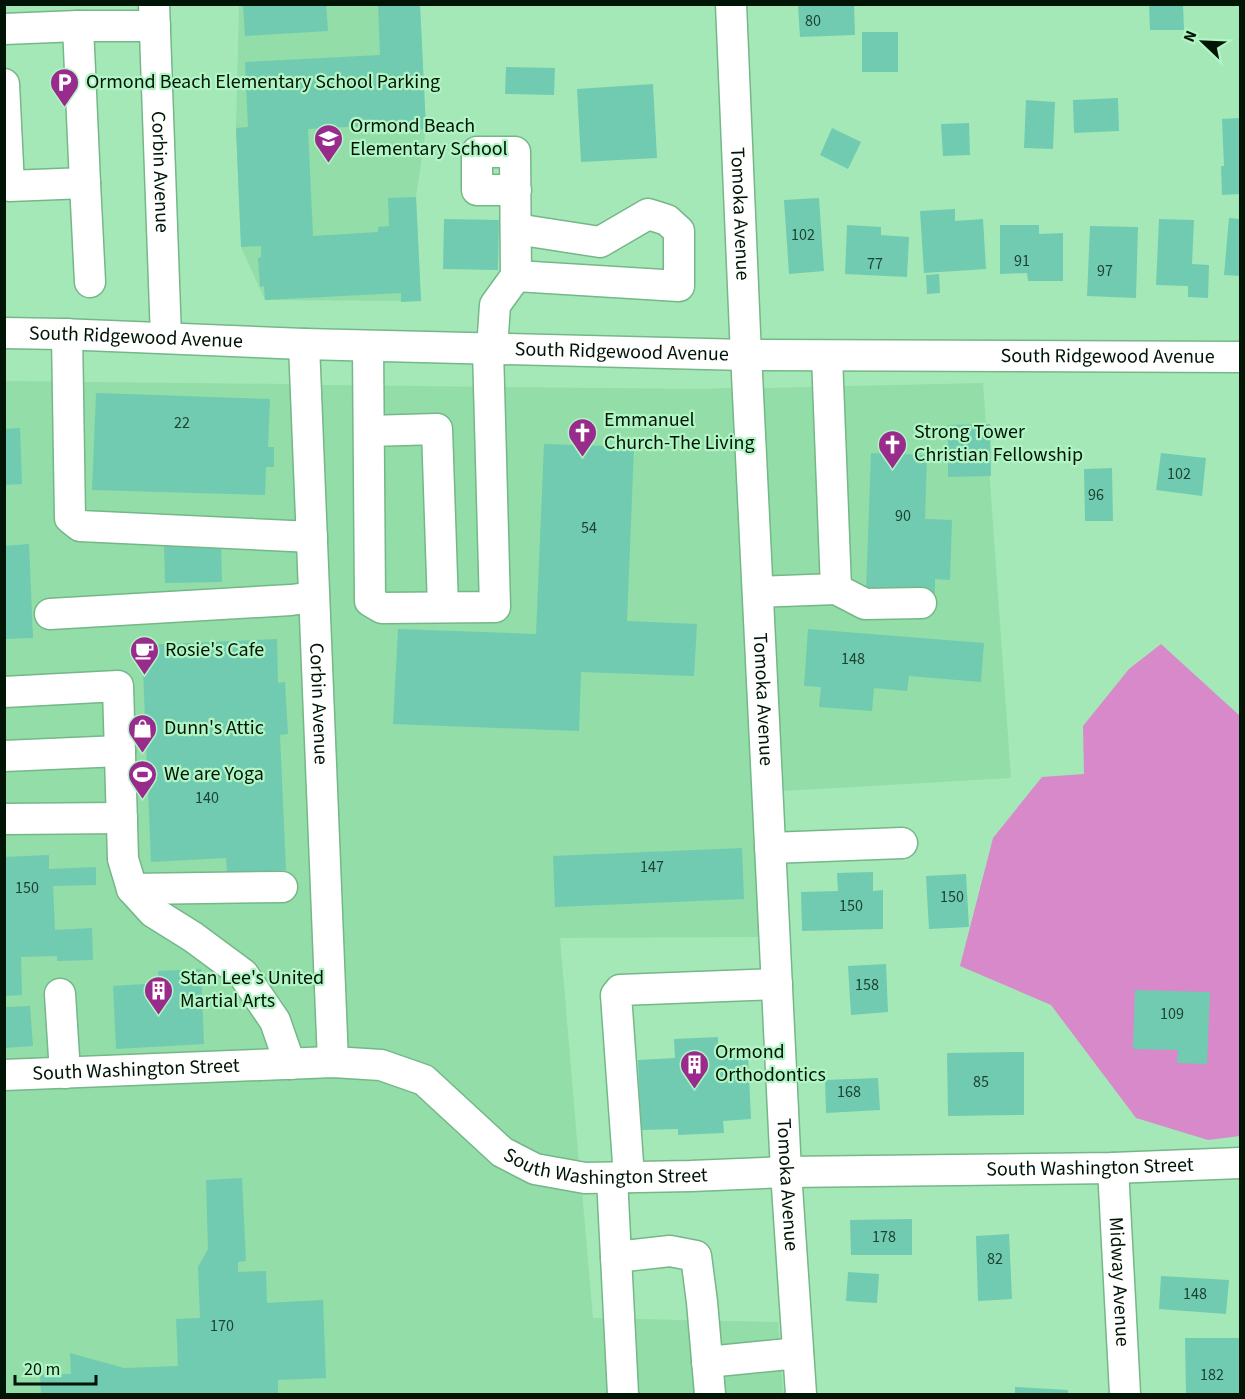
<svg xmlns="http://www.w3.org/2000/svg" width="1245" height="1399" viewBox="0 0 1245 1399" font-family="'Source Sans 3',sans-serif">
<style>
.built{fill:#92dda8}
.green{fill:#d789ca}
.building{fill:#71cbb1}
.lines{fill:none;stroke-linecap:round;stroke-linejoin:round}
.minor-casing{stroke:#75b789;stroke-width:33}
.minor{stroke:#fff;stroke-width:30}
.labels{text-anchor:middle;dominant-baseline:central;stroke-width:4.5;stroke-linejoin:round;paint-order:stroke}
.number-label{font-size:16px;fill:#1c4231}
.poi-label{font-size:20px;fill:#001506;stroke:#b1f5c5;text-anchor:start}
.street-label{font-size:20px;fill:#001506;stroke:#b1f5c5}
</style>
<rect width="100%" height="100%" fill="#a5e8b8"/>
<g class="built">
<polygon points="239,5 420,5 426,129 416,197 421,301 265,300 241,247 236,128"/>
<polygon points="4,381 290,384 317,1048 5,1061"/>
<polygon points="983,383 1011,778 783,791 763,388"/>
<polygon points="321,385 698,389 732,388 759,937 560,938 579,1163 539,1156 348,1049"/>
<polygon points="334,1076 379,1079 416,1092 582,1191 593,1318 778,1322 783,1394 5,1394 4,1089"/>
</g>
<polygon class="green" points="1161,644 1240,716 1240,1136 1208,1140 1136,1118 1051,1005 960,966 993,838 1042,777 1084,774 1083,726 1129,669"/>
<g class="building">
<polygon points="243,4 326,4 328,31 245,36"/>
<polygon points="378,4 420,4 426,129 409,130 408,121 384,122 384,125 308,129 313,236 378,232 378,227 389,226 388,198 416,197 421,301 401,302 401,293 265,300 264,286 260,287 258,258 261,257 261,246 241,247 236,128 248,127 245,62 380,55"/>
<polygon points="854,4 855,35 800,37 798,5"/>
<polygon points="1149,4 1183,4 1184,30 1150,30"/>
<rect x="862" y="32" width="36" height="40"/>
<polygon points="506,67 555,68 554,95 505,94"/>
<polygon points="653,84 657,158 581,162 577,89"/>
<polygon points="1118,98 1119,131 1074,133 1073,100"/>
<polygon points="1026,100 1055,102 1053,149 1024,148"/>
<polygon points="1240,118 1240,194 1222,195 1221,166 1224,166 1222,119"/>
<polygon points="969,123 970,155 943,156 941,124"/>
<polygon points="832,128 861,142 848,169 820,155"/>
<polygon points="819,198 824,271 789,274 784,200"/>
<polygon points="955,209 955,221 983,219 986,269 924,273 920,211"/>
<polygon points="1229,218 1240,219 1240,276 1224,275"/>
<polygon points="444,219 499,220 498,270 443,269"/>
<polygon points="1159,219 1194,220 1192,264 1209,265 1208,298 1188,297 1188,286 1156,285"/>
<polygon points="847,225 881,227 881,235 909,237 907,277 845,274"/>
<polygon points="1000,225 1039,225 1039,234 1063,233 1063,281 1028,281 1027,273 1000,274"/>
<polygon points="1090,226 1138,227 1136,298 1087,296"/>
<polygon points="939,274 940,293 927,294 926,275"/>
<polygon points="96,393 270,399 268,447 274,447 274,467 266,467 265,495 92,490"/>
<polygon points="990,424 991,476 948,477 948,425"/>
<polygon points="20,428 22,484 4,485 4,429"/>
<polygon points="544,444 634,447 627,621 697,624 694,676 581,672 579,731 393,724 398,629 536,634"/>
<polygon points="871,453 927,455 925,519 952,520 950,580 935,579 935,593 866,591"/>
<polygon points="1161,453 1206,458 1202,496 1156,490"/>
<polygon points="1112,468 1113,521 1085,521 1084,469"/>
<polygon points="221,543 222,582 165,583 164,544"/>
<polygon points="29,544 33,638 4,639 4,546"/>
<polygon points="808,629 984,643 981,682 909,676 907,691 874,688 872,711 819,707 821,687 804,686"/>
<polygon points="277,639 278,683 285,682 288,734 280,735 286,870 227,873 226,858 151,862 142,645"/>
<polygon points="742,848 744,899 555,907 553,856"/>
<polygon points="49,855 49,869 96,867 96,885 53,886 55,930 92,928 93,960 57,961 57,956 21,957 22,995 4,996 4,857"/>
<polygon points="873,872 873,891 883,890 883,929 802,931 801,892 838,891 837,873"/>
<polygon points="966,874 969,927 929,929 926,876"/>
<polygon points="886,964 888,1012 851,1015 848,966"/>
<polygon points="201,969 204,1044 116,1049 113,986 159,983 158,971"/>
<polygon points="1135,990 1210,992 1207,1064 1177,1063 1178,1050 1133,1049"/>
<polygon points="30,1006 33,1046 5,1048 5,1007"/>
<polygon points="718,1037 718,1056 748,1055 751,1119 723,1121 724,1133 678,1135 678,1129 641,1130 638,1060 675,1058 674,1039"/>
<polygon points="1024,1052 1024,1115 948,1116 947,1053"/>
<polygon points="878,1078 880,1110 826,1113 825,1080"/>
<polygon points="242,1178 246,1261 238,1262 238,1272 266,1271 267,1303 323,1300 326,1378 278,1380 278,1394 41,1394 40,1375 71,1374 70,1353 124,1368 178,1366 176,1319 200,1318 198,1267 208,1249 206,1180"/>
<polygon points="912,1219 912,1255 851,1255 850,1220"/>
<polygon points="1009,1234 1012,1299 978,1301 976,1236"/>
<polygon points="848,1272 879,1274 877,1303 846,1301"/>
<polygon points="1161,1276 1229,1280 1226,1314 1159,1309"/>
<polygon points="1185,1338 1239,1338 1239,1394 1186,1394"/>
<polygon points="1015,1387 1068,1390 1068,1394 1015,1394"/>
</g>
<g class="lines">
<defs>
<g id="minor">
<path id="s1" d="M154,4L166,338"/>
<path id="s2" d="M731,4L745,333L786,1172L801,1394"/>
<polyline points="4,29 78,26 155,26"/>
<polyline points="4,84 9,186 85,183 78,26"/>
<polyline points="85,183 90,282"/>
<polyline points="516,229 600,242 648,214 667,220 679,231 679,286 516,276"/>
<path id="s3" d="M4,333L61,334L304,344L746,355L1240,357"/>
<polyline points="67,334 70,518 80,526 312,537"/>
<path id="s4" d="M304,344L333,1062"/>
<polyline points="368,346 370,601 382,608 495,607 488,349"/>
<polyline points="492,349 495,305 516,276 515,152 477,152 477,190 516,190"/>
<polyline points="369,431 437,429 443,607"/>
<polyline points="836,589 865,604 921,603"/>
<polyline points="758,592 836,589 827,356"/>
<polyline points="50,614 291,600 314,597"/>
<polyline points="4,692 118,686 123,859 132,889 153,912 193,937 243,974 275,1021 290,1064"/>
<polyline points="4,756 120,751"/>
<polyline points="4,819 122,818"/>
<polyline points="770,848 902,843"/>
<polyline points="132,889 282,887"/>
<polyline points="60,994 65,1073"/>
<path id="s5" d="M4,1075L333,1062L381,1065L424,1080L502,1152L535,1169L585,1178L691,1176L786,1172L1113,1168L1240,1163"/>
<path id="s6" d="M1113,1168L1125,1394"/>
<polyline points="629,1177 616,995 620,990 777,984"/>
<polyline points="612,1178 623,1394"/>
<polyline points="616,1257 670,1251 696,1256 702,1302 710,1394"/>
<polyline points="707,1362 798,1353"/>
</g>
</defs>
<use href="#minor" class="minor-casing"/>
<use href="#minor" class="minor"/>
</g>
<defs>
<symbol id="parking-pin" viewBox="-11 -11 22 30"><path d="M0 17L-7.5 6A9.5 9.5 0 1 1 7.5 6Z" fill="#992b8c" stroke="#b1f5c5"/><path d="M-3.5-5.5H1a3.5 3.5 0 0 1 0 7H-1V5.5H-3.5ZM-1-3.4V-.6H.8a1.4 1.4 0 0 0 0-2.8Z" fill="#fff"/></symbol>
<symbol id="school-pin" viewBox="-11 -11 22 30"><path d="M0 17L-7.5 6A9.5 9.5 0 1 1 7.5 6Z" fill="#992b8c" stroke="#b1f5c5"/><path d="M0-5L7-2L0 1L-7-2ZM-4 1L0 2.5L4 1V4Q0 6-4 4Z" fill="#fff"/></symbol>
<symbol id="church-pin" viewBox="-11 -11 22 30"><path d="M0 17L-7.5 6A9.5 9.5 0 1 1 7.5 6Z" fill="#992b8c" stroke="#b1f5c5"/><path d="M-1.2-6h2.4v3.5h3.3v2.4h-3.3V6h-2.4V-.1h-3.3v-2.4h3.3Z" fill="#fff"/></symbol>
<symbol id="cafe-pin" viewBox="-11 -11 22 30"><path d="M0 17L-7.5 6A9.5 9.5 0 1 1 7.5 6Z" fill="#992b8c" stroke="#b1f5c5"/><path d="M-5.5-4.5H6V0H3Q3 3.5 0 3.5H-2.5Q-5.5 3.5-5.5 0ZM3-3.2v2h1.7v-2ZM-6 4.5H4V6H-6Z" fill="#fff"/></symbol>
<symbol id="shop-pin" viewBox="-11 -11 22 30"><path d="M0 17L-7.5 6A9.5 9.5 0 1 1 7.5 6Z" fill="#992b8c" stroke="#b1f5c5"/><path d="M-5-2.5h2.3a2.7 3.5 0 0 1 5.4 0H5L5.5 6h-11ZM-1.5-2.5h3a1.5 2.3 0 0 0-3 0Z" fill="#fff"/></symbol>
<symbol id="stadium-pin" viewBox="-11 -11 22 30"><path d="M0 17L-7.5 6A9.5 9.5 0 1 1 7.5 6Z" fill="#992b8c" stroke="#b1f5c5"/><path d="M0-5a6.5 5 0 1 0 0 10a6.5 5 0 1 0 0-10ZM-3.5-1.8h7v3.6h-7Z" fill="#fff"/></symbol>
<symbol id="building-pin" viewBox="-11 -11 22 30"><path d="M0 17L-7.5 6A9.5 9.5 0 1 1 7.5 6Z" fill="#992b8c" stroke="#b1f5c5"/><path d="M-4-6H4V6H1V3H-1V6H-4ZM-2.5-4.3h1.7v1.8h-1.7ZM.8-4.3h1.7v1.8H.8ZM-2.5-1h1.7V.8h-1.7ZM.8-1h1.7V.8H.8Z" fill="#fff"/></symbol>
</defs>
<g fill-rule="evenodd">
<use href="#parking-pin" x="48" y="66" width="33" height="45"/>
<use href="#school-pin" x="312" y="122" width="33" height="45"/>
<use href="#church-pin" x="566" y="416" width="33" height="45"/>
<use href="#church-pin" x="876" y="428" width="33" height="45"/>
<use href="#cafe-pin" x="128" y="634" width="33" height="45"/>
<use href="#shop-pin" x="126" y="712" width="33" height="45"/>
<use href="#stadium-pin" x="126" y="758" width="33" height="45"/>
<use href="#building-pin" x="142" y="974" width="33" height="45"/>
<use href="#building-pin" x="678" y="1048" width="33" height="45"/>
</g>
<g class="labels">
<g class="number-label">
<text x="813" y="21">80</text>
<text x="803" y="235">102</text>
<text x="1022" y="261">91</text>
<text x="875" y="264">77</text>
<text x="1105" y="271">97</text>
<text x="182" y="423">22</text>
<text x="1179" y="474">102</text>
<text x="1096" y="495">96</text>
<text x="903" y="516">90</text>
<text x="589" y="528">54</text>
<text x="853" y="659">148</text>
<text x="207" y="798">140</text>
<text x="652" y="867">147</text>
<text x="27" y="888">150</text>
<text x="952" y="897">150</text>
<text x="851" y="906">150</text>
<text x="867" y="985">158</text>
<text x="1172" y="1014">109</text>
<text x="981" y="1082">85</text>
<text x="849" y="1092">168</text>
<text x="884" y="1237">178</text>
<text x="995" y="1259">82</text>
<text x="1195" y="1294">148</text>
<text x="222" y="1326">170</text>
<text x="1212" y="1375">182</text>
</g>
<g class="poi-label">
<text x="86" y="82">Ormond Beach Elementary School Parking</text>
<text x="350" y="126">Ormond Beach<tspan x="350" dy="23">Elementary School</tspan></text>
<text x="604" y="420">Emmanuel<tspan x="604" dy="23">Church-The Living</tspan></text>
<text x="914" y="432">Strong Tower<tspan x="914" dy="23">Christian Fellowship</tspan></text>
<text x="165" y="650">Rosie's Cafe</text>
<text x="164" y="728">Dunn's Attic</text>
<text x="164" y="774">We are Yoga</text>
<text x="180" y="978">Stan Lee's United<tspan x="180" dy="23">Martial Arts</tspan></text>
<text x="715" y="1052">Ormond<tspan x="715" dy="23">Orthodontics</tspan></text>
</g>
<g class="street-label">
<text stroke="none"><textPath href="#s1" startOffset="168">Corbin Avenue</textPath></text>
<text stroke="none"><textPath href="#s2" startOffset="210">Tomoka Avenue</textPath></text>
<text stroke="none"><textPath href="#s3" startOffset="132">South Ridgewood Avenue</textPath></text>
<text stroke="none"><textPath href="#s3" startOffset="618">South Ridgewood Avenue</textPath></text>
<text stroke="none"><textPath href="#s3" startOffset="1104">South Ridgewood Avenue</textPath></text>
<text stroke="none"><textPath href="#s2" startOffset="696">Tomoka Avenue</textPath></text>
<text stroke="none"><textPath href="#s4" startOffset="360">Corbin Avenue</textPath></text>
<text stroke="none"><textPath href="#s5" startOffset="132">South Washington Street</textPath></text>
<text stroke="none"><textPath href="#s5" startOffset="636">South Washington Street</textPath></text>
<text stroke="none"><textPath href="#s5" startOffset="1122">South Washington Street</textPath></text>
<text stroke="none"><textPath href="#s2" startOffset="1182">Tomoka Avenue</textPath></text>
<text stroke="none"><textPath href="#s6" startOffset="114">Midway Avenue</textPath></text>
</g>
</g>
<rect width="1245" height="1399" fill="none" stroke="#001506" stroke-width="12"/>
<g transform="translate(1203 42) rotate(293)" stroke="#b1f5c5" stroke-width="4.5" paint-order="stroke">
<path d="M0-4.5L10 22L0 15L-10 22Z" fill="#001506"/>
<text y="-9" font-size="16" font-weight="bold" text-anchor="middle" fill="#001506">N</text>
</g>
<path d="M15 1375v9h81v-9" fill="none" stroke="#001506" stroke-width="3"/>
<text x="24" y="1375" font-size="18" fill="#001506" stroke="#b1f5c5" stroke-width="4.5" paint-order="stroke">20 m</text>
</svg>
